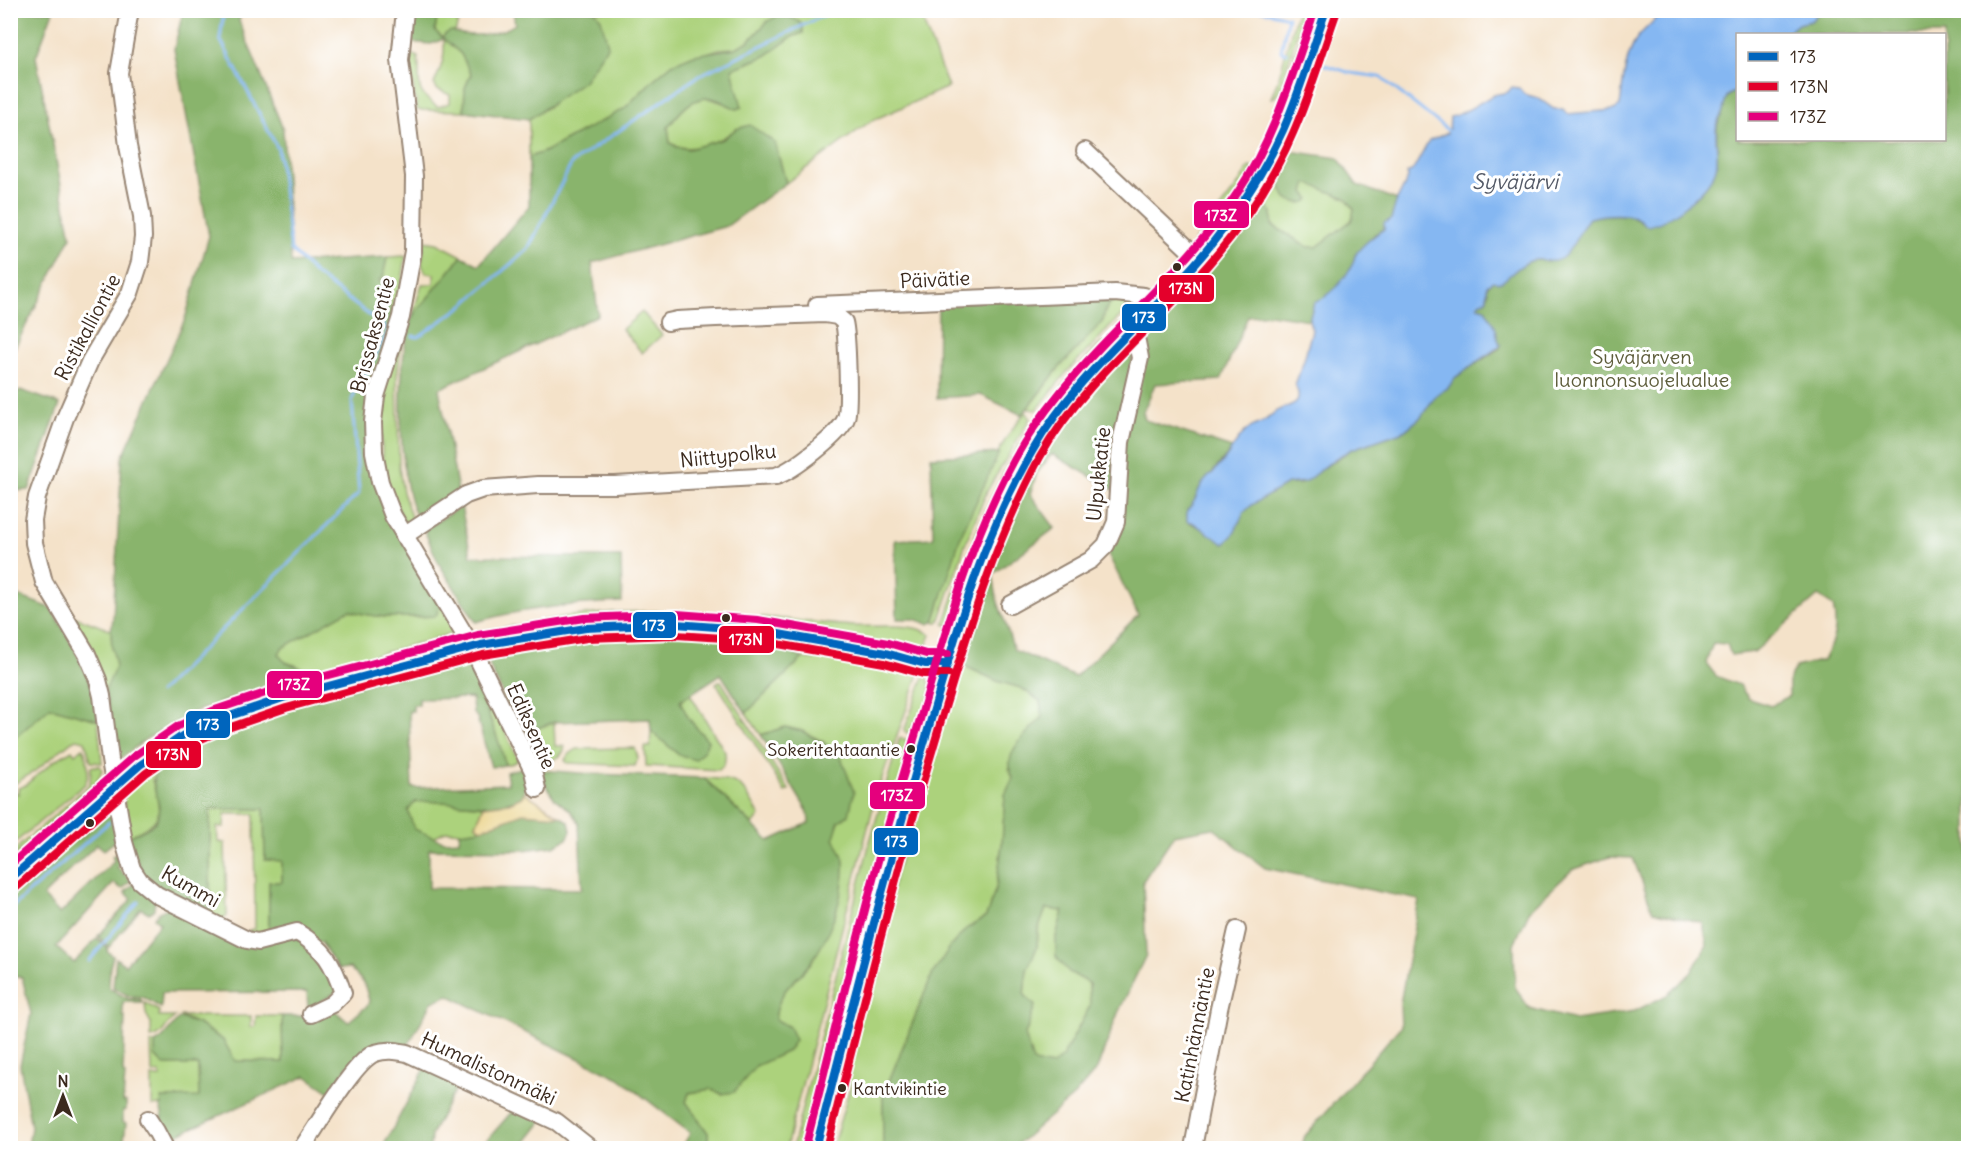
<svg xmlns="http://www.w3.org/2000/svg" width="1979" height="1159" viewBox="0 0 1979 1159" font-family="Delius,sans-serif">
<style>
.green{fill:#acd27c;stroke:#747e4d;stroke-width:1.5}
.forest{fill:#89b46c;stroke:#626f45;stroke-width:1.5;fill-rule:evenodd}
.sand{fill:#eeda9e;stroke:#94825e;stroke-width:1.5}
.water{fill:#85b7f2;stroke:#607088;stroke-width:1.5}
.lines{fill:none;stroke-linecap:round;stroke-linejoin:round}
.stream{stroke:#85b7f2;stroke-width:3}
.minor-casing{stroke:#988674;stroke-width:20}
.major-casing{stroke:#988674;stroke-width:22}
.minor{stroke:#fff;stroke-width:16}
.major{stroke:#f6c06b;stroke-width:20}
.bus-1-casing{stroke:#fff;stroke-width:12}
.bus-2-casing{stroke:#fff;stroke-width:12}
.bus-3-casing{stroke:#fff;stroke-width:12}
.bus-1{stroke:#0065bd;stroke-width:8}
.bus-2{stroke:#e4002b;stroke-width:8}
.bus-3{stroke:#e5007d;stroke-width:8}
.bus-dot{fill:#3b2a1e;stroke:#fff;stroke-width:2}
.labels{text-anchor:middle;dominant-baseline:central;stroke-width:6;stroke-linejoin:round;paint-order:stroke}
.bus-label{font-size:18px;fill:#3b2a1e;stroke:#fff;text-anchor:end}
.street-label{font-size:20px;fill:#3b2a1e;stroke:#fff}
.park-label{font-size:20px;fill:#5d5c3a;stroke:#fff}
.water-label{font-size:21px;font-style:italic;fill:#555b68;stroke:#fff}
.line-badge{stroke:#fff;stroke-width:2}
.badge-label{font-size:16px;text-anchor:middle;font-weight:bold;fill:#fff}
</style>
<rect width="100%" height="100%" fill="#fff"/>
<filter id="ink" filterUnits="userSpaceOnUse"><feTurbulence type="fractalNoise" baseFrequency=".0167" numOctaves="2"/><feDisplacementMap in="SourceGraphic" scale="12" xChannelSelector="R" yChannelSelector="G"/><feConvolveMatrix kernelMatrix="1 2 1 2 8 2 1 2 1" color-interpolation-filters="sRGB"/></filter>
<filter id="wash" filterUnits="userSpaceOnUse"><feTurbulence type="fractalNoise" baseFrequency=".008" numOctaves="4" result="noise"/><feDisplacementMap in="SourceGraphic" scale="24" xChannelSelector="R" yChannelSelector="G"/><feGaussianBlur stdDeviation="1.35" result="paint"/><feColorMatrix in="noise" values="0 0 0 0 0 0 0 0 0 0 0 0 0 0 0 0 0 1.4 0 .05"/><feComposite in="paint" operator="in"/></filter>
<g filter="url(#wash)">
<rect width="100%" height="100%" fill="#f4e2c9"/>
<g class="green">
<path d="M445,11L458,22L455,33L445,36L444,39L461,54L471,74L465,88L464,111L417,110L408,53L418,57C422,83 411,90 438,107L450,103V95L437,89L434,84C442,64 445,61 444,39L435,31L438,12Z"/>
<path d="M594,11H919L948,87L871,121L786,183L775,143L736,129C719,142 691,155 670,143L668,127C694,95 699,91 737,109L732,69L765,56L792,37L802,33L768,21L749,41L735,48L719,49L673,64L653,80L624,109L544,152L529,157V119L551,105L601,19Z"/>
<polygon points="1297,11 1304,11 1279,92 1275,97 1271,98 1279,77"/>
<polygon points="1309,11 1317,11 1286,101 1284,101 1280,97"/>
<polygon points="1249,167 1253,168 1247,184 1204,239 1199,242 1194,242 1235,189"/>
<polygon points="1273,178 1280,185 1304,192 1306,182 1346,198 1354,209 1352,220 1317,247 1308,247 1272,225 1272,212 1254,206"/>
<polygon points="424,241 437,243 462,256 412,317 422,284 434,284 434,274 426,273 422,265"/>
<polygon points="406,256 396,319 391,317 389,296 378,280 383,278 387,257"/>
<polygon points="415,286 401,346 397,376 399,467 403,492 413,523 406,525 384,479 379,406"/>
<path d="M1118,297L1133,303L1067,372L1037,410L1027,409L1058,369L1103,321C1104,310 1108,303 1118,297Z"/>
<polygon points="1140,303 1142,305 1047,414 1042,413 1072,373"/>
<polygon points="642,312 662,335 642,353 622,329"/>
<path d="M1026,411L1030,419L987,491L965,545L939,622H934C940,608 942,592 947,578C963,524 990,454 1026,411Z"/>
<path d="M1035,421L1038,426L991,511L950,626L944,624C968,553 991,483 1035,421Z"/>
<path d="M440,604L455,631L451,634L299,676L301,668C292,662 284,666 279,654L282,647L349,610C377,620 407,617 436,616Z"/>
<polygon points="670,611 708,613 710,615 702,618 482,637 481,634 485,631 563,617 616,612"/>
<polygon points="67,614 111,630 112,648 117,666 105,691"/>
<path d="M761,617C792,619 823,624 854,626C876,628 914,621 931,635L926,647L871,644L760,625Z"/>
<polygon points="451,638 453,640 447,646 328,679 124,768 120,766 121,763 138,749 181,723 228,704 295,682"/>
<polygon points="831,650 879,658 920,671 877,792 786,1148 708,1148 708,1133 686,1102 689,1093 711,1089 722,1094 756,1066 788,1051 789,1027 775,1019 777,1005 788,985 811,963 836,913 844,860 833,837 839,821 824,742 802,731 785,727 761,735 746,713 803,658 814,659 819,651"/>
<path d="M454,657L468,661L477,669L518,760L513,763L505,765C500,738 486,715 482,689L333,693L206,737L152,780C163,817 163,820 128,837L123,793L125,786L159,757L205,732L261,711Z"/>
<polygon points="956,662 997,681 1021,688 1040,701 1042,719 1034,727 1009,769 1013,778 1005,795 1002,845 996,888 986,917 966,929 950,947 932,975 883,1096 883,1148 832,1148 851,1084 847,1081 852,1035 871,961"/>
<path d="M925,674C939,689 925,711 918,727L912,726L909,734L904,731Z"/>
<polygon points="719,681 721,681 789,790 785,792 717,684 716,684"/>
<path d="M690,694L725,752C726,760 725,765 719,770L646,766L645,747H650L651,731L679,755L708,741L689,719L680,702Z"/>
<polygon points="50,707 98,720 102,763 91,762 85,741 77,739 72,741 35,771 11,786 11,741"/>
<path d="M554,722L555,746H565C562,762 549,760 536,760L522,734Z"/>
<polygon points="901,738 908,740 905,750 910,752 907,778 808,1148 792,1148 870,841 899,740"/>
<path d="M83,748C88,757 90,774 85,784L11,846V795L15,792L18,794V788L24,786L54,761L72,750L75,754Z"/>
<polygon points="635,748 638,758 635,766 567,763 565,760 568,755 577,749"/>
<polygon points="94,766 100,766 102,769 99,778 94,786 11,859 11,853 88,786 90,783 91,767"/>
<path d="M704,778C744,780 740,783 760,816L753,825Z"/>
<path d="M428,800L484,806L476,824L481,829C475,830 467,833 461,832C445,830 446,830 432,838L414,829L408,811L415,802Z"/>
<polygon points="210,808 264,809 265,860 282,860 282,882 269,882 269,937 249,933 249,930 255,929 254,814 225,814 224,827 217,827 218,842 225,843 227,916 222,920 210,917"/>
<polygon points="1046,908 1063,911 1056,937 1069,972 1089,983 1090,1006 1063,1056 1052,1066 1032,1062 1025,1035 1035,1006 1024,994 1027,970 1037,947 1038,930"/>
<path d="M145,1003L159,1011V1017H175C165,1024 164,1037 151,1038V1023L146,1014Z"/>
<polygon points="180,1016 251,1016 251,1027 255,1027 256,1016 282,1016 283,1062 235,1061 223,1040 198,1024"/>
<polygon points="151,1043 155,1043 155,1056 164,1065 198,1064 199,1098 162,1098 162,1105 152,1106 152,1077 161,1077 160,1073 152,1073"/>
</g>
<g class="forest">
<polygon points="11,10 53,11 36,57 71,237 11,355"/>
<path d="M594,10L601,19L608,45L584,81L529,119L464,111L465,88L471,74L461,54L444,39L431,44L409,42L413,11H420L437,18L435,31L443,38L445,34L451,31C469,38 498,36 515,24L513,11Z"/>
<path d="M183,11H242L239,21L283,129L291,263L387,257L383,278L379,280L389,296L391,317L396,319L369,448L440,604L436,616C407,617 377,620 349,610L282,648L279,654C284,666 292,662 301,668L299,676L196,711L146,739L118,761L105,691L116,666L112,648L111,630L113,619L122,458L185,319L209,236L174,49Z"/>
<path d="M1820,11H1968V1148H1300L1305,1136L1401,1026L1400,1004L1419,900L1265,868L1213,828L1174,835L1143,881L1146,955L1118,1013L1097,1069L1074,1096L1013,1148H883V1096L932,975L950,947L966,929L986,917L996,888L1002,845L1005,795L1013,778C1001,753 1025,735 1042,718L1040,701L1021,688L997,681L956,662L962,642L972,638L993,574L989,573L996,537L1023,480L1071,405L1128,346L1134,347L1114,490L1052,454L1037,473L1030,494L1055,528L993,574L997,599L1014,650L1075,677L1138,615L1107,552L1141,331L1196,273L1254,206L1268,208L1272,212V225L1308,247H1317L1352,220L1354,209L1346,198L1307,183L1304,192L1310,199C1303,206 1295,202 1286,199L1280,185L1273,178L1283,150L1338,158L1357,185L1397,200L1391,219L1384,229L1375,234L1355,255L1354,261L1348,274L1341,284L1325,298L1314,303L1309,320L1270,314L1248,316L1221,380L1155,384L1143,412L1145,420L1232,448C1224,461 1214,470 1204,482C1195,492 1199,501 1187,510V521L1203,529L1233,535L1244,512L1253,504L1287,484H1300L1352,449L1404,431L1421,417L1436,395L1449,386L1456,377L1500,348L1485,308L1478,306L1479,303L1487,299L1488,292L1486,287L1493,281L1500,282C1511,275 1519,265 1531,261C1542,257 1552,266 1562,257C1574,247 1579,230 1589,218C1602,215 1621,213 1635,218C1640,219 1643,223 1647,226C1670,222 1706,193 1715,171C1719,162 1716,140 1717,129C1717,122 1721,118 1723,111C1726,98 1724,96 1737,91L1738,140H1944V34H1786L1798,24L1811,21ZM1818,596L1833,606C1838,629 1835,639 1823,660L1796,667L1789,679V696L1771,706L1749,699L1739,685L1716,676L1706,663L1713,643L1727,644L1731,655L1754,652ZM1609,857L1633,858L1653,911L1703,923L1707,945L1691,973L1667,995L1635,1011L1575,1020L1529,1008L1515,987L1514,944L1530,910L1572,870ZM1046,909L1063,911L1056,937V957L1069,972L1089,983L1090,1006L1063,1056L1052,1066L1033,1062L1025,1035L1035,1006L1024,994L1027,970L1037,947L1038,930Z"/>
<path d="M777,16C788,17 796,17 803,26V33L792,37L765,56L732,69L742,107L737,109C729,106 718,98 710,98C690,97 679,113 668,127L670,143L677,147L689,149L723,139L736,129L750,125L775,143L786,183L727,226L592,263L598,315L439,389L458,491L420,516L416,515C397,479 396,355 412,318C415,311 422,305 426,300C438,285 450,271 462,256L479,265L529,206V157L544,152L624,109L653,80L672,64L694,55L736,48L749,41L768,21Z"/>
<path d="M1118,297C1108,303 1104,310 1103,321L1058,369L1022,415L981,395L937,398L938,302Z"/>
<polygon points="20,390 60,404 29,490 11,491 11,397"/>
<polygon points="999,453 961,535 934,622 928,624 914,619 897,619 895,540 933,538 931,457"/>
<path d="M461,506L471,556L621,557L622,602C574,604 523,608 476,622L439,564L425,532L426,529Z"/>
<polygon points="10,593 51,608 72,644 86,674 95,697 98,720 50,707 11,741"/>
<polygon points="683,630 743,636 778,647 778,650 782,649 803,658 746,713 721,674 680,701 689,719 708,741 704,750 695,760 679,755 651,731 650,719 554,722 522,734 490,667 489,659 497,649 587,633"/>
<path d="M446,662C457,664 469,666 475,676C480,683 481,690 483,698C489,721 501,741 505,765L491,767L477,717L473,713L472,698L419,699V705H413V711H409L412,788L508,784L506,772L524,767L530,776L522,797C488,814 451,798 415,802L408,811L414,829L443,841L459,840L460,832L481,829L523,813L560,816L569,822L571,831L567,839L554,846L524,850L429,849V888L582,889L579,823L570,810L555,799L546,786L541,770L593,774L704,778L769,841L809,823L808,812L761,735L785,727L802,731L839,752L854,792L849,815L839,821L834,837C836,844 844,855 844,862C846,892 829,939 811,962C794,985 780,985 775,1019L789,1027L795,1040L788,1051L756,1066L734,1092L722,1094L711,1089L689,1093L686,1102L708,1133V1148H682L690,1133L619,1078L448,995L432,1002L407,1047L373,1049L348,1065L331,1093L306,1076L166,1140L155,1118H163L160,1105H162L161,1098L199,1097L198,1065H164L155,1056V1043C167,1038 170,1026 180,1018L198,1024L223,1040L235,1061L283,1062L282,1016H312L332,1008L348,1022L368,1005L369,1000L364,983L350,968L338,969L321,942L269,937V882H282V861L265,860L264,809H210V917L153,883L142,872L128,837C136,833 147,830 153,824C172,807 139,784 163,762C181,746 218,733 241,724C308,699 377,681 446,662Z"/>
<polygon points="107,806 112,809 118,834 114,842 104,850 97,844 43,896 60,914 114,861 112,856 116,854 123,860 117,867 131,881 122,889 114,883 56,947 74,963 97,938 108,948 107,951 113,956 110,967 109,988 128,999 140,999 143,1002 123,1002 123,1016 125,1016 123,1074 125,1075 123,1102 126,1102 126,1110 123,1110 123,1122 126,1123 123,1148 30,1148 28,1147 31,1127 20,1065 31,1014 22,977 11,977 11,890 77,837 80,839 101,817 103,807"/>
<polygon points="134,884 155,900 154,909 149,913 141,908 109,947 98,936 132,899 125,892"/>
<polygon points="170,907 245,943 288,935 315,947 340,990 308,1009 307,992 162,993 161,1008 143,997 129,996 113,987 116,958 125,965 160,923 154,918 159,912"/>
<polygon points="426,1067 459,1082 431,1135 430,1148 386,1148 384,1145"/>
<polygon points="516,1107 542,1121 521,1148 480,1148"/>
</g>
<polygon class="sand" points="524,792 560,816 523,813 481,829 476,825 484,806 509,803 522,797"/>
<path class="water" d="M1660,11H1820L1811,21L1798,24L1786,34H1738L1737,91C1724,96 1726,98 1723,111C1722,116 1718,120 1717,124C1713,139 1721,158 1715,171C1707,192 1669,223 1647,226C1643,223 1640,219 1635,217C1621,213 1602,215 1589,218C1579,230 1574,248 1562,258C1552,265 1545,258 1535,260C1523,261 1512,274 1503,281L1498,283L1493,281L1487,285V299L1479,303L1478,306L1485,308C1487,315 1492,319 1495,326C1498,334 1496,339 1501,345L1456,377L1448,388L1436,395L1421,417L1404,431L1352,449L1336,458L1305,482L1287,484L1253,504L1244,512L1233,535L1224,544L1192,522L1187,521V510C1198,501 1195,493 1203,483C1209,475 1219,468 1225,459C1231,451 1236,441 1244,433C1248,427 1258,425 1264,421C1268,419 1271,415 1275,412C1287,404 1306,407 1295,385L1304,360L1312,330L1309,320L1314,303C1332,295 1345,279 1353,263C1354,260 1354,257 1356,254C1361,246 1377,233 1384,229V223L1391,219L1397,200L1408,178L1407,173L1413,170L1429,141L1449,132L1450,117C1466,114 1479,102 1494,95C1498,93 1503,94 1508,92L1512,87L1519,88L1524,94L1538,98L1554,109H1563L1567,114L1614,110L1620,106C1623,84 1624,60 1636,40C1642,29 1656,23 1660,11Z"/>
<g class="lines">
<g class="stream">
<polyline points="224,10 220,39 278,149 291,250 315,274 389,330 363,379"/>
<polyline points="1260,10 1288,17 1281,51 1287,53"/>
<polyline points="1319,63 1351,73 1380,77 1450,132"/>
<polyline points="413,336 418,337 461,307 528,249 572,163 700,75 835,10"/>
<polyline points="159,693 359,493 352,400 355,393"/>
<polyline points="10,909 109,822"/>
<polyline points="89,961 138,902"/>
</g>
</g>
</g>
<g filter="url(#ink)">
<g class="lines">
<defs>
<g id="minor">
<path d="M130,10L119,73L128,146L142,216L143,237L140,262L130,293L90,361L65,418L37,497L33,520L34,543L44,582L87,654L98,680L102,696L110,760L124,842L132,869L140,881L157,895L247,940L258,942L297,932C325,949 333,963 343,993L332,1004L311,1014"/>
<polyline points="405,10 400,60 414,176 413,251 401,317 376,396 373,422 374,452 380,482 393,516 472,647 533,771 537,789"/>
<polyline points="1085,151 1199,259"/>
<polyline points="817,305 1115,293 1144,296 1159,302"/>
<path d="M404,536L466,495L483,489L538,485H615L776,476C792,471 841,434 846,418C850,408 847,333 844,322L837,316L825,314L716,318L677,320L668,322"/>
<polyline points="1010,605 1091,560 1106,545 1116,522 1121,442 1140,358 1137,342 1129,332"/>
<polyline points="10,879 140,765 182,736 218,720 283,698 481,645 586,628 676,624 756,630 886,653 925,664 948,664"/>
<polyline points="148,1119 156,1131 165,1148"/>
<path d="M302,1148C317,1127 354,1061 375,1053C387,1049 396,1051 407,1053L557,1122L590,1148"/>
<polyline points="816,1148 891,854 948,664"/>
<polyline points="1193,1148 1219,1009 1237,930"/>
</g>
<path id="major" d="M948,664C972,580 1000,496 1050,423C1092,362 1150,314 1199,259C1230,224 1257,185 1278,143C1298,101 1311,55 1326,10"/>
</defs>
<use href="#minor" class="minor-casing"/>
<use href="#major" class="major-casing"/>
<use href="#minor" class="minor"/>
<use href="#major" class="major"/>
<defs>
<g id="bus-1">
<polyline points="10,879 140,765 182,736 218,720 283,698 481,645 586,628 676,624 756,630 886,653 925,664 948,664"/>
<path d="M816,1148C852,1006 888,864 930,723C957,630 983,534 1033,450C1076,375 1144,323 1200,258C1233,219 1262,177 1283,130C1300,92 1312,50 1326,10"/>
</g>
<g id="bus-2">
<polyline points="17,887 146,773 187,745 222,730 286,708 483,655 587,638 676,635 755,640 884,663 923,674 948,674"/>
<path d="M827,1148C862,1009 897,869 938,731C966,637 993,544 1040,457C1082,383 1151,329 1207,266C1242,226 1272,182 1293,133C1310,95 1322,53 1336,14"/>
</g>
<g id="bus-3">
<polyline points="10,865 133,757 178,726 215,710 280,688 478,635 584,618 677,614 758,620 888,643 926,654 948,654"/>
<path d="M806,1145C831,1047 854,948 881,850C894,805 908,760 921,716C948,623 974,526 1024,443C1082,348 1177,284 1238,192C1275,137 1293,72 1315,10"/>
</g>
</defs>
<use href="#bus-1" class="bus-1-casing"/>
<use href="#bus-2" class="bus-2-casing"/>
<use href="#bus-3" class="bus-3-casing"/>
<use href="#bus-1" class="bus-1"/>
<use href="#bus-2" class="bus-2"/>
<use href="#bus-3" class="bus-3"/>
</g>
</g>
<g class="bus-dot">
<circle cx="1177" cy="267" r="5"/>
<circle cx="726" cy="618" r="5"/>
<circle cx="911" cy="749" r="5"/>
<circle cx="90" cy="823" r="5"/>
<circle cx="842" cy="1088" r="5"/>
</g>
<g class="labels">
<g class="bus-label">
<text x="900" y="749">Sokeritehtaantie</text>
<text x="853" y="1088" text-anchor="start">Kantvikintie</text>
</g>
<g class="street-label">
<text transform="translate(935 279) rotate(-3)">Päivätie</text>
<text transform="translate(87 327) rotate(-62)">Ristikalliontie</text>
<text transform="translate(372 335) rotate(-75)">Brissaksentie</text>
<text transform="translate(728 455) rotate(-6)">Niittypolku</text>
<text transform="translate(1098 474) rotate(-84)">Ulpukkatie</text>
<text transform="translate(532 726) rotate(66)">Ediksentie</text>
<text transform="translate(191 886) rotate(29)">Kummi</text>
<text transform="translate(1194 1035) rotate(-79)">Katinhännäntie</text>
<text transform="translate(489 1068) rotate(25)">Humalistonmäki</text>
</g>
<g class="park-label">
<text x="1642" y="356">Syväjärven<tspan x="1642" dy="23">luonnonsuojelualue</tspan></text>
</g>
<g class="water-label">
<text x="1515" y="181">Syväjärvi</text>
</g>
</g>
<g class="line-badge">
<rect x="1193" y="200" width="57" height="29" rx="6" fill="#e5007d"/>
<rect x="1158" y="274" width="57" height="29" rx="6" fill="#e4002b"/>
<rect x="1121" y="303" width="46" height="29" rx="6" fill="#0065bd"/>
<rect x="632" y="611" width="45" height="28" rx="6" fill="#0065bd"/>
<rect x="718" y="625" width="57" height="29" rx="6" fill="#e4002b"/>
<rect x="266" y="670" width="57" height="29" rx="6" fill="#e5007d"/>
<rect x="185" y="710" width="46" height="29" rx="6" fill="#0065bd"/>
<rect x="145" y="740" width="57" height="29" rx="6" fill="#e4002b"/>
<rect x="869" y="781" width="57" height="29" rx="6" fill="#e5007d"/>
<rect x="873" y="827" width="46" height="29" rx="6" fill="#0065bd"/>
</g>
<g class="badge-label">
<text x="1221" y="221">173Z</text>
<text x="1186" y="294">173N</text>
<text x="1144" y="323">173</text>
<text x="654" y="631">173</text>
<text x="746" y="645">173N</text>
<text x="294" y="690">173Z</text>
<text x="208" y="730">173</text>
<text x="173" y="760">173N</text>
<text x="897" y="801">173Z</text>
<text x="896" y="847">173</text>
</g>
<rect width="1979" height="1159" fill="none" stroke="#fff" stroke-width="36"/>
<rect x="1736" y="33" width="210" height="108" fill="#ffffff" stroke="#b1aaa5" stroke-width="1.5"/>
<rect x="1748" y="52" width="30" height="9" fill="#0065bd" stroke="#b1aaa5" stroke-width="1.5"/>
<text x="1790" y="63" font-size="18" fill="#3b2a1e">173</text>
<rect x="1748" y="82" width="30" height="9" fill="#e4002b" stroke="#b1aaa5" stroke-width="1.5"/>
<text x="1790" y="93" font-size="18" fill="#3b2a1e">173N</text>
<rect x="1748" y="112" width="30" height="9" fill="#e5007d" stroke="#b1aaa5" stroke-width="1.5"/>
<text x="1790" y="123" font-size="18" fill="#3b2a1e">173Z</text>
<g transform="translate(63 1096)" stroke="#ffffff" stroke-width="4.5" paint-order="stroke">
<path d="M0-4.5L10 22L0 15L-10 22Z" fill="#3b2a1e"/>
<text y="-9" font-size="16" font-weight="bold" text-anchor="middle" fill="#3b2a1e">N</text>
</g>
</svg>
